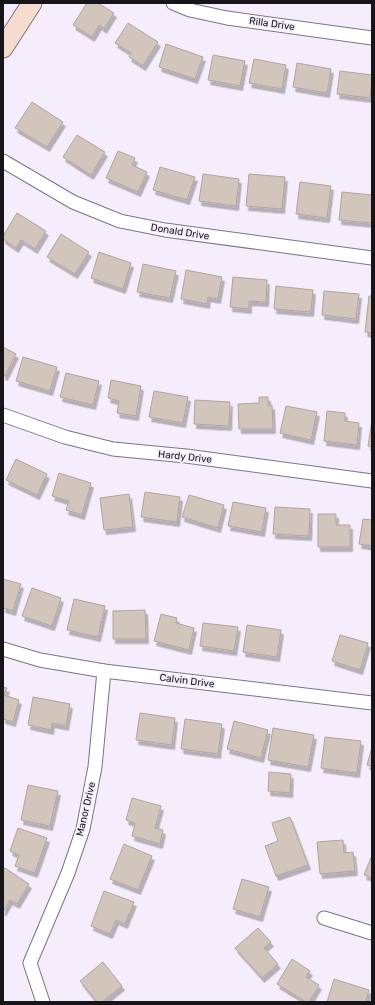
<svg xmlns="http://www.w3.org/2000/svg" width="375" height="1005" viewBox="0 0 375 1005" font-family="Rubik,sans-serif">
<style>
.building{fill:#d2c5bb;stroke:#b1a49b;filter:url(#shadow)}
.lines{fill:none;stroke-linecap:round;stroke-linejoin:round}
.street-casing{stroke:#7b7581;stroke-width:15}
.secondary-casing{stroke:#7b7581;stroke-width:21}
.street{stroke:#fff;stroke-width:13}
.secondary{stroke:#f5dcce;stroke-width:19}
.labels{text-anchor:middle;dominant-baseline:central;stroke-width:3.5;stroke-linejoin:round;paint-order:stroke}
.street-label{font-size:10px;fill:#18151a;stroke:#f5edfb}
</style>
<defs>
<filter id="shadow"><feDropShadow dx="2.5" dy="4.5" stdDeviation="0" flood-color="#0004"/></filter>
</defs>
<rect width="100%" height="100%" fill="#f5edfb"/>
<g class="building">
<polygon points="87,3 98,3 114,13 104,29 99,25 92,37 73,25"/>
<polygon points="128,23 158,42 143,66 129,57 131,53 115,43"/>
<polygon points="166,44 203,57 195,79 159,67"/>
<polygon points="213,55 245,61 240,86 208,80"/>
<polygon points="254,59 286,65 282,89 249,83"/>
<polygon points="297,63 331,69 327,93 293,87"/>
<polygon points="340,71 372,75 370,98 337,94"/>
<polygon points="32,102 63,122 47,147 15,128"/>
<polygon points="77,135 105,152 91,175 63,157"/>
<polygon points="118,151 135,158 132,165 147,172 138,192 106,178"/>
<polygon points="160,167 195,177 187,200 153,190"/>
<polygon points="203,174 239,179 236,206 199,201"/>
<polygon points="249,174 285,177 282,209 246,206"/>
<polygon points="300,182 331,186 327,218 296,214"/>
<polygon points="342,192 372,195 372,223 339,220"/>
<polygon points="17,213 46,231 35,249 21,240 16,248 3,239 3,236"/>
<polygon points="61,234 89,252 75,274 47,257"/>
<polygon points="99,252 131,263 123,289 91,278"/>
<polygon points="143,264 176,271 170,298 137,292"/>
<polygon points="186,270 222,277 218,299 208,297 207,304 181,299"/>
<polygon points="233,277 267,280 266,302 249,301 249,309 230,307"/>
<polygon points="276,286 313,290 311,312 274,309"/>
<polygon points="324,291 359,294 356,319 322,315"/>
<polygon points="369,296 372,296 372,333 365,332"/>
<polygon points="3,347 16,354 5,376 3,375"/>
<polygon points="23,357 57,367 50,391 16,381"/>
<polygon points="66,373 99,381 93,405 60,397"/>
<polygon points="111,380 141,386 136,416 117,413 119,401 108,398"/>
<polygon points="154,391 188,397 183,423 149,417"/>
<polygon points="259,397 268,397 268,406 272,405 273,429 239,429 238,404 259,403"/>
<polygon points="195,400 230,402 229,426 194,424"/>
<polygon points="286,406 317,412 311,440 280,433"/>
<polygon points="327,411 345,413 345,421 359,423 357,445 324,441"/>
<polygon points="372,420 372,447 368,446"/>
<polygon points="16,459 47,474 37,495 6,480"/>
<polygon points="59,473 91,483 82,515 66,510 69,501 52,496"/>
<polygon points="145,492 180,497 177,522 141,517"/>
<polygon points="129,494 133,527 104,530 100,498"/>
<polygon points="189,495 224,505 218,528 182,517"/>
<polygon points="233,502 266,508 262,532 228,526"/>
<polygon points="275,507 310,509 309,536 273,534"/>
<polygon points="318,514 336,514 336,525 350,525 350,547 318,547"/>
<polygon points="363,519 372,520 372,546 359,544"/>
<polygon points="3,579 21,584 13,611 3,608"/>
<polygon points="32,588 61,598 52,626 22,616"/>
<polygon points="74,599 105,606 98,637 67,630"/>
<polygon points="145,610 146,639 113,639 113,611"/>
<polygon points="161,614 177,618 176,623 194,628 189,650 154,641"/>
<polygon points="203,623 238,627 234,651 200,646"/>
<polygon points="247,625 281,630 277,657 243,652"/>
<polygon points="340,635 368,643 360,670 332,661"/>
<polygon points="3,687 7,688 4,695 19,700 13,722 3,719"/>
<polygon points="33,697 70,704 66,726 52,723 51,730 28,725"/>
<polygon points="140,713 175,718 172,745 136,740"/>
<polygon points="185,719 222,724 218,754 181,749"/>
<polygon points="234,721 268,730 261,758 227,749"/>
<polygon points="273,728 314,735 308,767 268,760"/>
<polygon points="325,737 361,741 357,773 321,768"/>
<polygon points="372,747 372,766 367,765"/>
<polygon points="269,772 291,774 290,793 268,791"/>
<polygon points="28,785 58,791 50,826 21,820"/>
<polygon points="132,798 161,806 155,828 163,830 160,844 132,836 135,823 126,820"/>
<polygon points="290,817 308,865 276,876 265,846 278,841 272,823"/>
<polygon points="18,828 47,838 35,873 15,866 19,855 10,851"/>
<polygon points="343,840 344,853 353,852 355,871 320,874 317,842"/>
<polygon points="124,844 152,856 138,890 110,879"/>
<polygon points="372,855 372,878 364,875"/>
<polygon points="5,868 29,884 17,904 10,900 3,912 3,871"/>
<polygon points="242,879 269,887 260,917 233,909"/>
<polygon points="104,891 134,902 125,924 116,920 110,934 91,926"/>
<polygon points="258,928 271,942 264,948 278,964 262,978 235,948"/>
<polygon points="292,959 310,971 306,977 319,985 309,1002 306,1002 277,984"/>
<polygon points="103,962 122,986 102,1002 97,1002 80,981"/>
<polygon points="334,979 369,990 366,1002 327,1002"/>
</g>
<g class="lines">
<defs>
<g id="street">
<polyline points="173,3 190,10 227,18 372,38"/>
<polyline points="3,161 73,202 120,221 165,230 372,258"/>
<polyline points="3,415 65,437 113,449 186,456 372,481"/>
<polyline points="3,649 40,660 104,671 372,703"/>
<polyline points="324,918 372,933"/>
<polyline points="43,1002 30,963 68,873 83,829 95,767 104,671"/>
</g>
<polyline id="secondary" points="3,48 32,3"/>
</defs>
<use href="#street" class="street-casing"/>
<use href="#secondary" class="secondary-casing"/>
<use href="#street" class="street"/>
<use href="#secondary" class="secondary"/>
</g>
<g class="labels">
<g class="street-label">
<text transform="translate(272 24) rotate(8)">Rilla Drive</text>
<text transform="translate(180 232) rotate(9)">Donald Drive</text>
<text transform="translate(185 457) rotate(6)">Hardy Drive</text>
<text transform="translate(187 681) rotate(7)">Calvin Drive</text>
<text transform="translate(86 809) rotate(-77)">Manor Drive</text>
</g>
</g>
<rect width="375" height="1005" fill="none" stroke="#18151a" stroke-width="8"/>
</svg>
